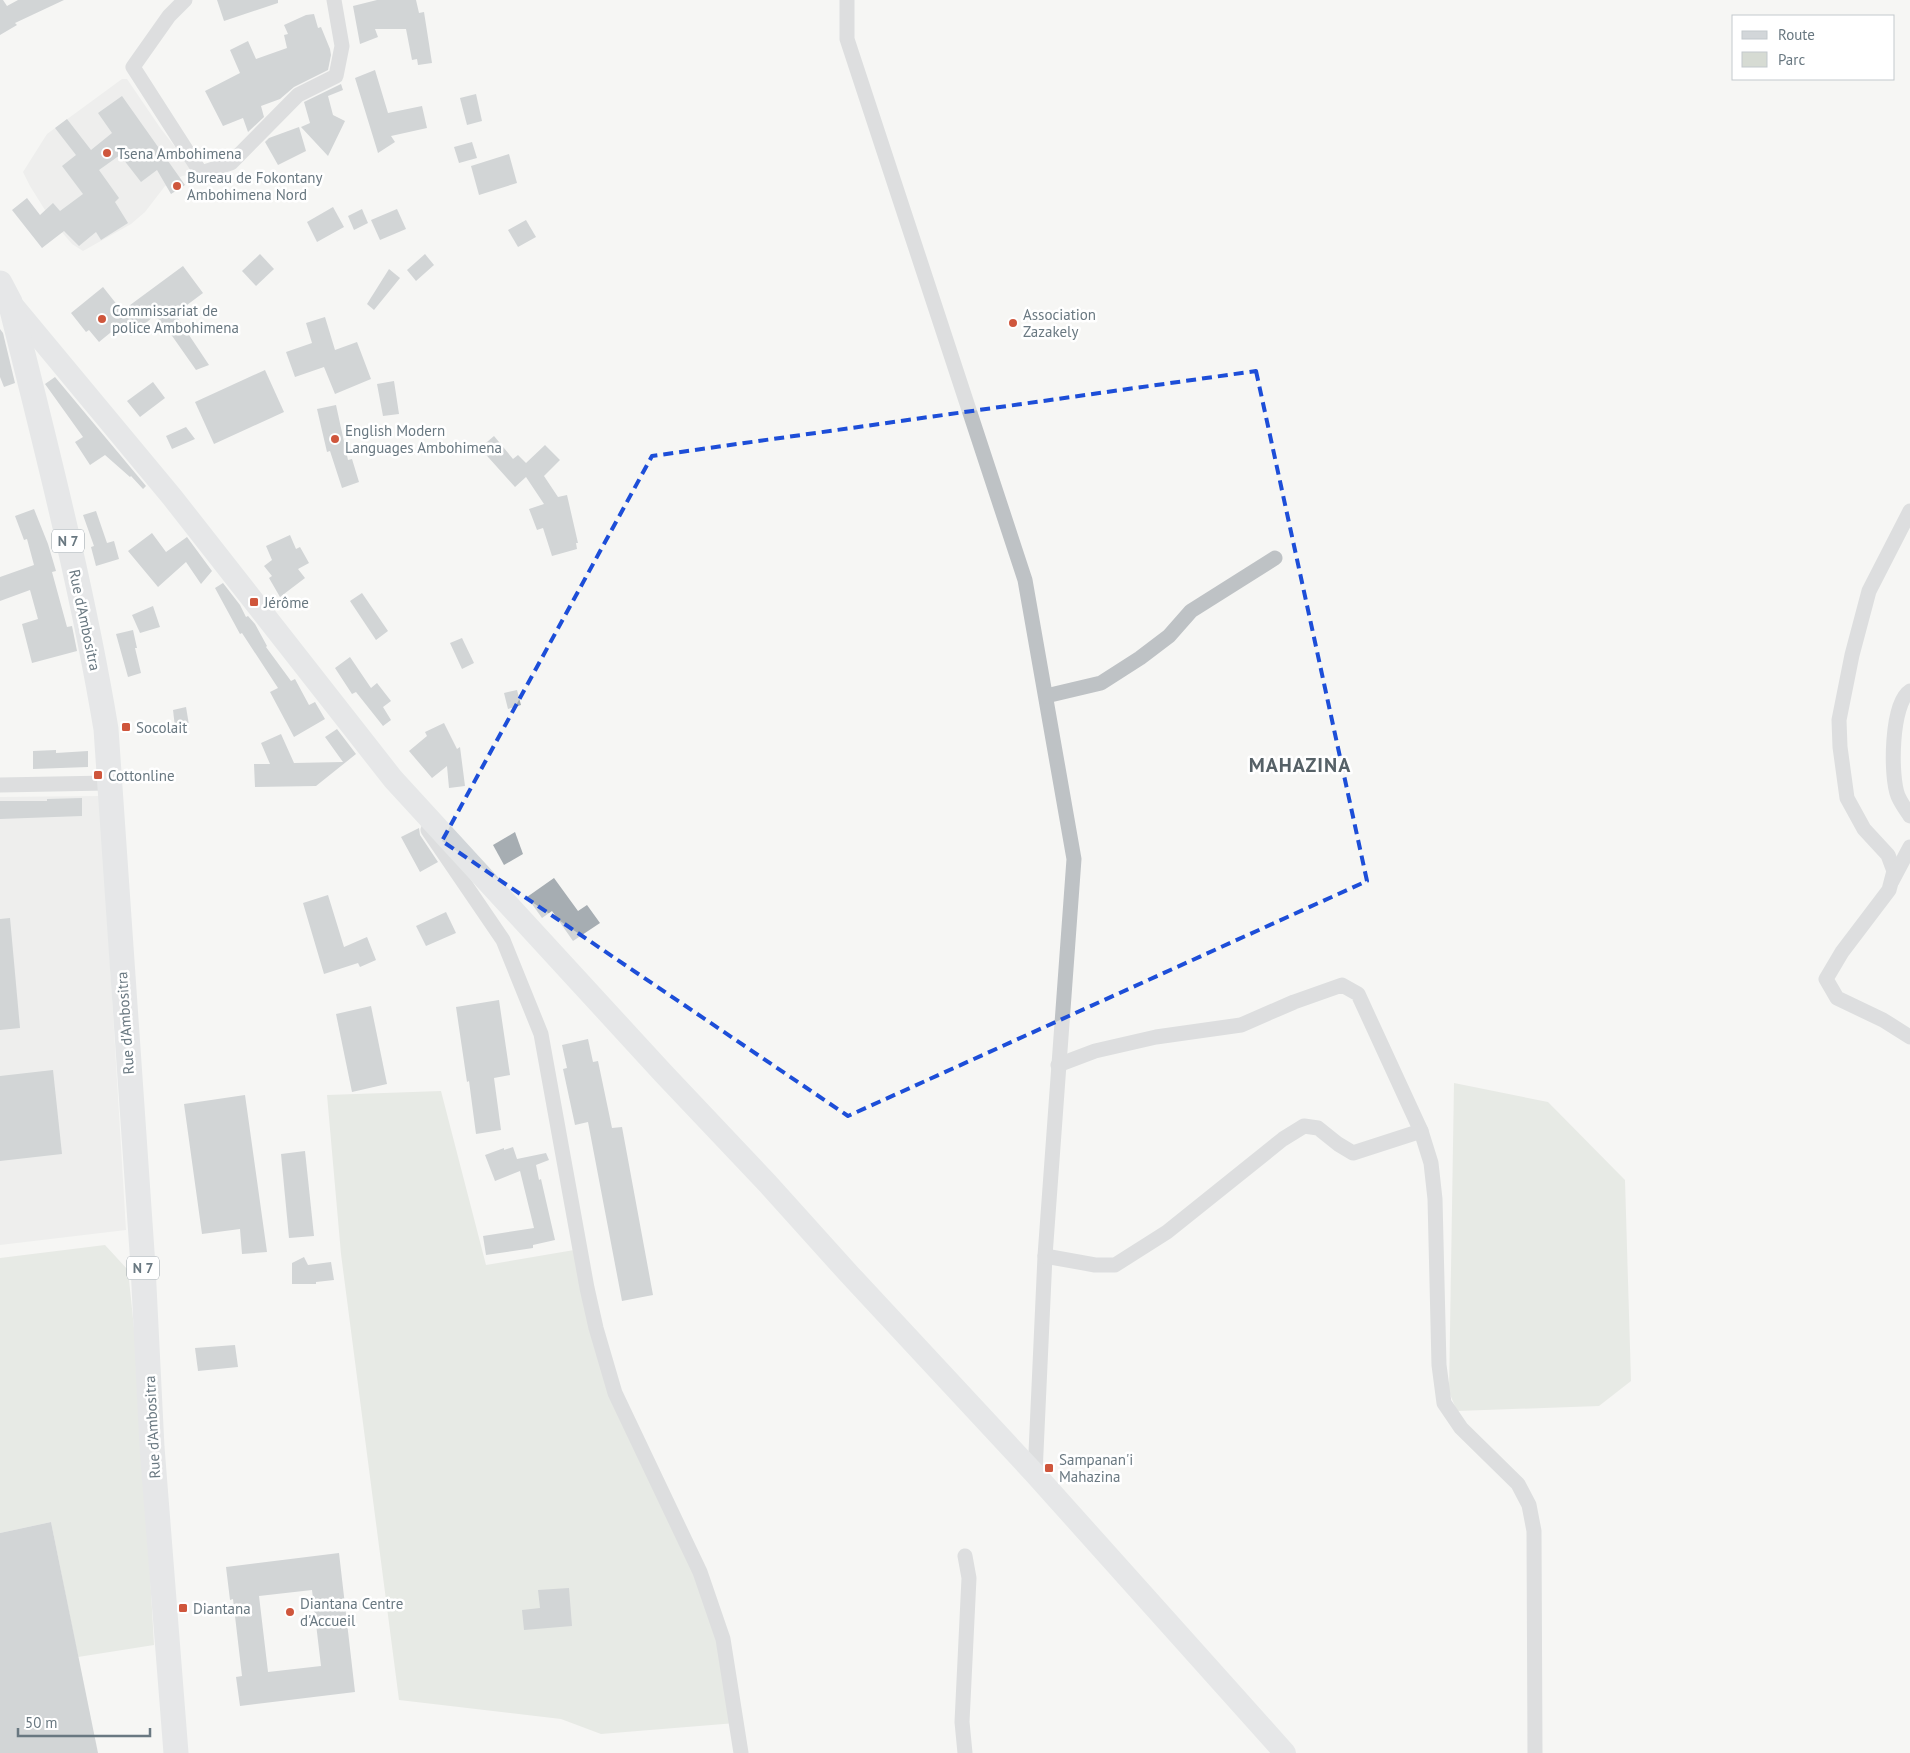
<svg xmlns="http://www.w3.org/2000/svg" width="1910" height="1753" viewBox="0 0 1910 1753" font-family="'PT Sans',sans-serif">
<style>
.built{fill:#e4e5e4}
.green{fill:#d6dbd3}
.building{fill:#a6adb2;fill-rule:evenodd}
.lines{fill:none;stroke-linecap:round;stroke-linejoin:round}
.street{stroke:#bec2c5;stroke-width:15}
.secondary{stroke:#d2d6d9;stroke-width:22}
.primary{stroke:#d2d6d9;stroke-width:25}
.marked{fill:none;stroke:#1d4ed8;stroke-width:4;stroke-dasharray:10 6;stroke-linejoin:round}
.poi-dot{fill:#cf563c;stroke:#fff;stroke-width:2}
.labels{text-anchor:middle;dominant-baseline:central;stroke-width:5;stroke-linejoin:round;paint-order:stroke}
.shield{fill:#fff;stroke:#96a0a7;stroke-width:1}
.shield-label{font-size:14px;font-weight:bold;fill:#697881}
.poi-label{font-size:15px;fill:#697881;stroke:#fff;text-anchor:start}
.street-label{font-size:15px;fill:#697881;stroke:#fff}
.district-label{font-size:20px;font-weight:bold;letter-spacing:1px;fill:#566167;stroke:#fff}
</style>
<rect width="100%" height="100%" fill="#f6f6f4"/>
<g class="built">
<polygon points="122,79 127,79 161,129 196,174 182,176 165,186 145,212 131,224 83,251 72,244 50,218 30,186 23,172 47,134"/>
<polygon points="100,796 126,1230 0,1245 0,797"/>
</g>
<g class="green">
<polygon points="1454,1083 1548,1102 1625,1180 1631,1381 1599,1406 1457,1411 1449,1392"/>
<polygon points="441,1091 486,1265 580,1249 615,1393 700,1572 736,1723 601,1734 561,1719 399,1700 341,1254 327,1095"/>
<polygon points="105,1245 128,1270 139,1377 154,1645 78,1657 51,1522 0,1533 0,1258"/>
</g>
<g class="building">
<polygon points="0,0 3,0 7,6 18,0 64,0 15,23 17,25 0,35"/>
<polygon points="217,0 278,0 278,3 224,21"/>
<polygon points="377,0 416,0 419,13 424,12 432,63 418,65 417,59 412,60 406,29 375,29 378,37 360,44 353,6"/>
<polygon points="314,14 318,28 321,27 330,49 331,55 328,70 294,87 280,99 261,106 264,117 248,132 243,118 223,126 205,91 240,73 230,50 248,41 256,59 287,48 284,35 288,34 284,25 306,15"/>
<polygon points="375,70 388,113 422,106 427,128 391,136 395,142 378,153 355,78"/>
<polygon points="341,84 343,90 328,96 333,115 345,121 328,156 301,127 310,123 304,102"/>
<polygon points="476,94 482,121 467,125 460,98"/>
<polygon points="122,96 185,185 171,194 157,170 141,182 120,155 99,170 119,198 115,202 128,223 101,240 96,232 79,246 64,231 42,248 12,210 27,198 40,215 53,203 60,211 83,194 62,166 76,155 55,128 67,119 91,150 112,133 98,113"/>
<polygon points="299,127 306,151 278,165 265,142 269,138"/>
<polygon points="472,142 477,158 459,163 454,147"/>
<polygon points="509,154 517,183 479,195 471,166"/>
<polygon points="333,207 344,227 317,242 307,222"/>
<polygon points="362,209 368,223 354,230 348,216"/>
<polygon points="397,209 406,229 380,240 371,220"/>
<polygon points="526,220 536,237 518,247 508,230"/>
<polygon points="260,254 274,269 256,286 242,271"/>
<polygon points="425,254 434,265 416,281 407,270"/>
<polygon points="183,266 203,293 175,314 209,365 196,370 163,323 162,324 155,315 131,336 121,324 99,342 89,330 86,332 71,313 103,287 122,311"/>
<polygon points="389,269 400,278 374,310 367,304"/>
<polygon points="325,317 335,350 357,342 371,379 335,394 324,367 295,377 286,352 312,343 306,323"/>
<polygon points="0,329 3,333 15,383 4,387 0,377"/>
<polygon points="265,370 284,412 214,444 195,402"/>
<polygon points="55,377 146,486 143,489 131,476 130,477 105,455 90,465 75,442 83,437 45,384"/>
<polygon points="394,381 399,414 383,416 377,384"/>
<polygon points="153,382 165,398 140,417 127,401"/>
<polygon points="336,405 348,460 352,459 359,482 342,488 330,451 327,452 317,409"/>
<polygon points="186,427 195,439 172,449 166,436"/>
<polygon points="494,436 513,459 518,455 526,463 545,445 560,460 544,476 558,497 567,495 578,543 576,543 577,549 552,556 543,528 537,530 529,509 544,504 526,477 515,487 480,448"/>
<polygon points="34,509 48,544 56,571 52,572 67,627 72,626 77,651 32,663 22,624 38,619 30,590 0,601 0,577 34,565 27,539 24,540 15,516"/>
<polygon points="96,511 107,543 114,541 119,559 96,566 91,547 94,546 83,515"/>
<polygon points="152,533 166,552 187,537 212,571 201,584 186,562 158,587 128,551"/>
<polygon points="290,535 296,549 300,547 309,563 298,569 305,578 280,597 269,578 272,576 264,566 272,560 266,546"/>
<polygon points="223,583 240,605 246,617 248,616 255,624 267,646 266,647 291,681 295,679 309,705 315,702 325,719 294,737 270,692 278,688 242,633 240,634 215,588"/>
<polygon points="362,593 388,631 376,640 350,601"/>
<polygon points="153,606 160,627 140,633 132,615"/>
<polygon points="133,630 137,648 135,648 141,673 128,677 116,634"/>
<polygon points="462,638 474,663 462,669 450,643"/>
<polygon points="350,657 371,688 377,683 391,701 383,707 391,720 383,726 356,692 352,694 335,668"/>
<polygon points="517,690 521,705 508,709 504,693"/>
<polygon points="186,707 189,725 175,727 173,710"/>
<polygon points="444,723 457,749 460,747 465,786 449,788 447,766 432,778 409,751 427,736 425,732"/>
<polygon points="337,729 356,754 316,786 255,787 254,764 270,764 261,743 281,734 294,763 343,762 325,737"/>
<polygon points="56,750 56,753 88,751 88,767 33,769 33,751"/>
<polygon points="82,798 82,816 0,819 0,801 47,801 47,799"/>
<polygon points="419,828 420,835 438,862 420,872 401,837"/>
<polygon points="515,832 523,854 504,865 493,845"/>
<polygon points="554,878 578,911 587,905 600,923 573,941 552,911 542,918 527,897"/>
<polygon points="328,895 344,947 367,937 376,960 360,967 358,963 324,974 303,903"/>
<polygon points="446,912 456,933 426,946 416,926"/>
<polygon points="10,918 20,1028 0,1030 0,919"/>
<polygon points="499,1000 510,1075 494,1078 501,1130 476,1134 469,1081 467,1082 456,1007"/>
<polygon points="371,1006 387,1084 352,1092 336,1014"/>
<polygon points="588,1039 593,1062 598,1061 612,1128 622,1127 653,1295 622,1301 588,1122 575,1125 563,1069 567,1068 562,1045"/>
<polygon points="53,1070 62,1154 0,1161 0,1076"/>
<polygon points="245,1095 267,1252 242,1254 240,1229 202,1234 184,1104"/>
<polygon points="513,1147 517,1159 546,1153 549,1160 536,1165 539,1180 541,1179 555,1240 533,1245 533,1248 486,1255 483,1236 534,1228 520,1171 495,1181 485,1155 504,1148 504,1150"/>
<polygon points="305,1151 314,1236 289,1238 281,1154"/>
<polygon points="304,1257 308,1265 331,1262 334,1280 316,1282 316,1284 292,1284 292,1263"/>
<polygon points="235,1345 238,1367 198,1371 195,1348"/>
<polygon points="51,1522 98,1753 0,1753 0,1533"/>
<path d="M339,1553L355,1692L240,1706L236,1677L242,1676L233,1599L230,1600L226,1567ZM312,1590L321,1666L268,1672L259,1596Z"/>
<polygon points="569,1588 572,1626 524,1630 522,1610 540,1608 538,1590"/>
</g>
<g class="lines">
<g class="street">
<polyline points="185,0 169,16 133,67 201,173 231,163 298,95 336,76 342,46 334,0"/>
<polyline points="847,0 847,39 1025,580 1074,859 1045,1256 1035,1474"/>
<polyline points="1910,511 1869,591 1852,655 1839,720 1840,747 1847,798 1864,829 1888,855 1894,871 1889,890 1842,952 1826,979 1837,998 1883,1020 1910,1037"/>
<path d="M1910,691C1891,703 1890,776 1898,796C1901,803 1906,810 1910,816"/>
<polyline points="1046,696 1101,683 1140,658 1169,636 1191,611 1275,558"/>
<polyline points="0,785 108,783"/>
<polyline points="428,830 503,940 541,1034 587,1288 596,1328 615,1393 700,1572 723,1639 741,1753"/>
<polyline points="1892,881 1910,847"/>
<polyline points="1058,1065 1095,1051 1156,1037 1241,1025 1294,1002 1342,985 1358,994 1421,1131 1431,1163 1435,1199 1439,1365 1444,1403 1461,1428 1518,1484 1529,1505 1534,1531 1535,1753"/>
<polyline points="1045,1256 1095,1265 1115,1265 1167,1232 1283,1139 1304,1126 1318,1128 1338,1144 1353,1153 1421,1131"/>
<polyline points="965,1753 962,1722 969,1578 965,1556"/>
</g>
<polyline class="secondary" points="10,302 172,497 393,779 663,1073 768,1184 850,1275 1035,1474 1285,1753"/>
<path class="primary" d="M0,283L10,302C45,443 82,585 106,729L143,1266L152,1447L176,1753"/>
</g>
<path d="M0 0H1910V1753H0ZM1256,371L1367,881L848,1116L442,841L652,456Z" fill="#f6f6f4" fill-opacity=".55" fill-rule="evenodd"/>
<path class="marked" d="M1256,371L1367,881L848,1116L442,841L652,456Z"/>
<g class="poi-dot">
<circle cx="107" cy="153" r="5"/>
<circle cx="177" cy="186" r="5"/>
<circle cx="102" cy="319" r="5"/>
<circle cx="1013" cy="323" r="5"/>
<circle cx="335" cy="439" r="5"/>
<rect x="249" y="597" width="10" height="10" rx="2.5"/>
<rect x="121" y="722" width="10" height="10" rx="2.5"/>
<rect x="93" y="770" width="10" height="10" rx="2.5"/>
<rect x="1044" y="1463" width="10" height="10" rx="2.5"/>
<rect x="178" y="1603" width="10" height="10" rx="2.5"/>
<circle cx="290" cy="1612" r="5"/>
</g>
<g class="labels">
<g class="shield">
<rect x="52" y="529.5" width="32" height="23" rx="4"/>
<rect x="127" y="1256.5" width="32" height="23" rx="4"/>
</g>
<g class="shield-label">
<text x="68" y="541">N 7</text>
<text x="143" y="1268">N 7</text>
</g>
<g class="poi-label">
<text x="117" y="153">Tsena Ambohimena</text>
<text x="187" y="177">Bureau de Fokontany<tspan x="187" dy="17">Ambohimena Nord</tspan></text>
<text x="112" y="310">Commissariat de<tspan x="112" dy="17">police Ambohimena</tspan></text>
<text x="1023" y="314">Association<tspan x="1023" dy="17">Zazakely</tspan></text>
<text x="345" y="430">English Modern<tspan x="345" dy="17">Languages Ambohimena</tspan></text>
<text x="264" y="602">Jérôme</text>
<text x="136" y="727">Socolait</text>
<text x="108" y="775">Cottonline</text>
<text x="1059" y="1459">Sampanan'i<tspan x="1059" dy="17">Mahazina</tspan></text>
<text x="300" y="1603">Diantana Centre<tspan x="300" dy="17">d'Accueil</tspan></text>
<text x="193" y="1608">Diantana</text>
</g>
<g class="street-label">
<text transform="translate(85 620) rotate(78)">Rue d'Ambositra</text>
<text transform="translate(125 1023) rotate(-94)">Rue d'Ambositra</text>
<text transform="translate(152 1427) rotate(-93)">Rue d'Ambositra</text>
</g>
<g class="district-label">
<text x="1300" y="765">MAHAZINA</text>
</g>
</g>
<rect x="1732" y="15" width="162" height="65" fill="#ffffff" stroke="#c3c9cd"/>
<rect x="1742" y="31" width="25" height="8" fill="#d2d6d9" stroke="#c3c9cd"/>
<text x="1778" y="40" font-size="15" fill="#697881">Route</text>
<rect x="1742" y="52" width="25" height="15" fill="#d6dbd3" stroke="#c3c9cd"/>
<text x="1778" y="65" font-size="15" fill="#697881">Parc</text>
<path d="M18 1728v8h132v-8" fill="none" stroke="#697881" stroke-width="2.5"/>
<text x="25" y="1728" font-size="15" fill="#697881" stroke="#ffffff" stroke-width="4" paint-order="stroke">50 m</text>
</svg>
